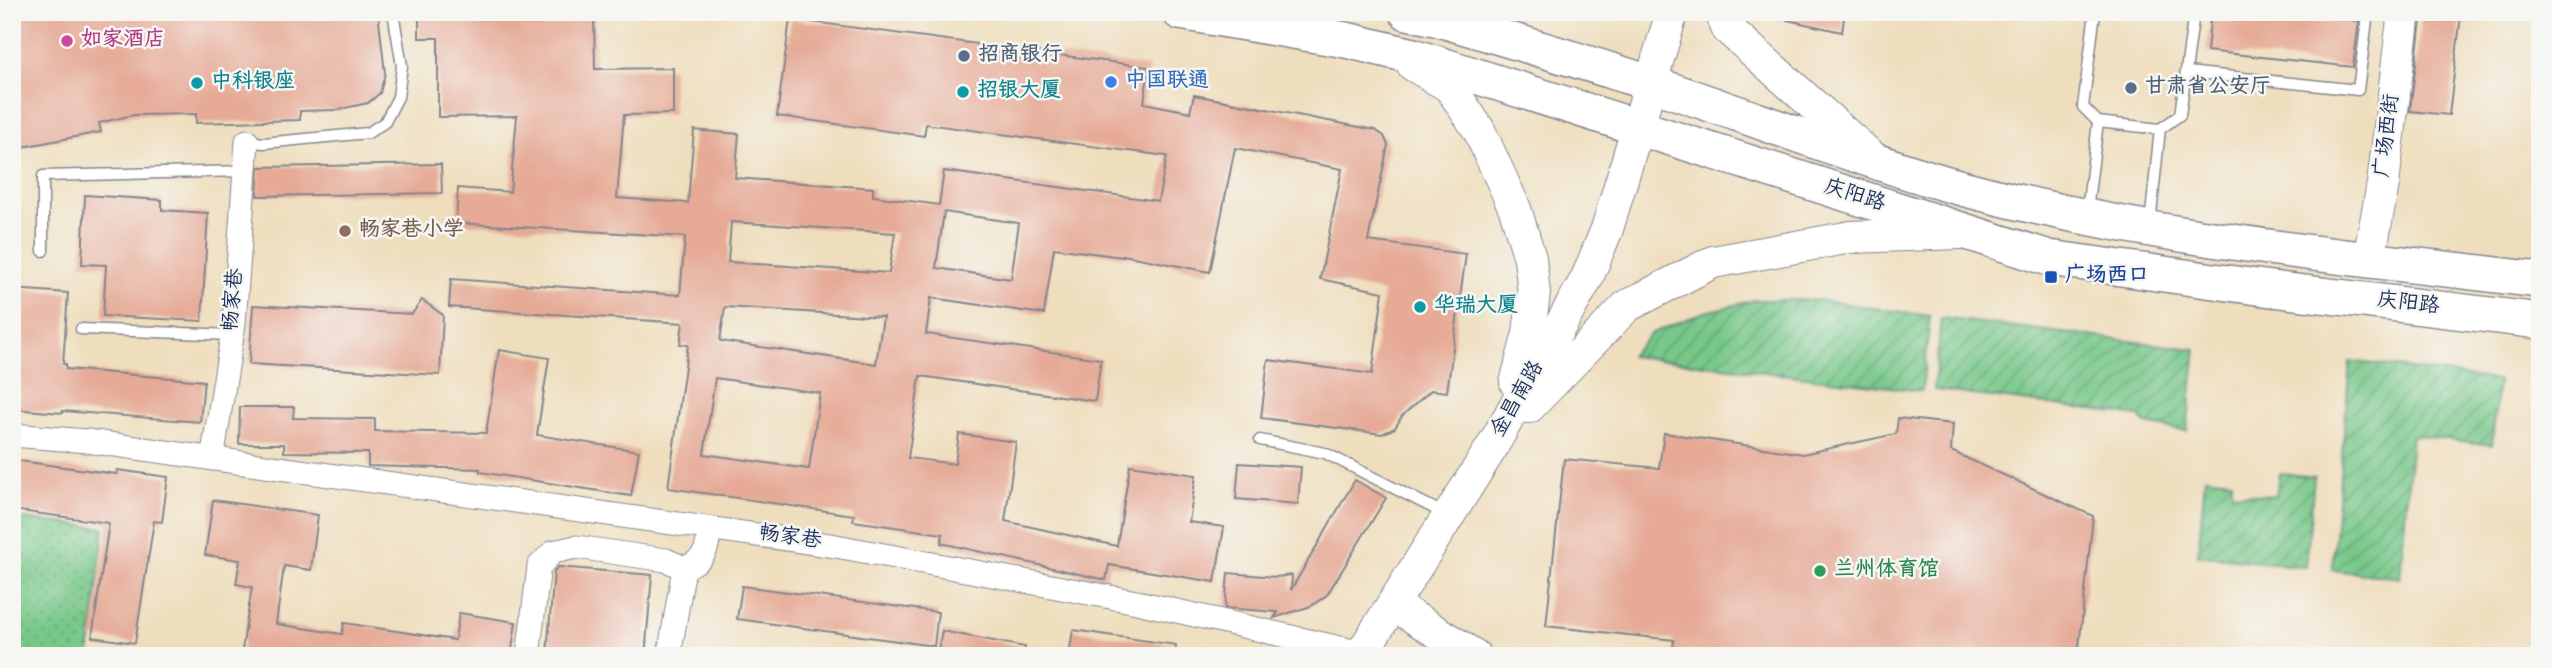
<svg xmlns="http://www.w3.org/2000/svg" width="2552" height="668" viewBox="0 0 2552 668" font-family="'Gochi Hand','LXGW WenKai TC',sans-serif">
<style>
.park{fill:url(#park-dots);stroke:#497c74;stroke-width:2}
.garden{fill:url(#garden-furrows);stroke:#497c74;stroke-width:2}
.building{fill:#e6aa96;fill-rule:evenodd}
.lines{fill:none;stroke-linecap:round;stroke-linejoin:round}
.lane-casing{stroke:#85868e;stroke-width:13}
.street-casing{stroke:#85868e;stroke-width:25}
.secondary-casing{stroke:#85868e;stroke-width:34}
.primary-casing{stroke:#85868e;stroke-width:38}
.lane{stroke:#fff;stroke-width:10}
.street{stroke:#fff;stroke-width:23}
.secondary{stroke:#fff;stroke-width:32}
.primary{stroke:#fff;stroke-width:35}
.hotel-dot{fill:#d1479c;stroke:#f6f6f2;stroke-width:2.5}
.service-dot{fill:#5c6f8a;stroke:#f6f6f2;stroke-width:2.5}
.shop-dot{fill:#3f7fe0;stroke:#f6f6f2;stroke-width:2.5}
.culture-dot{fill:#0f9aa8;stroke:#f6f6f2;stroke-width:2.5}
.education-dot{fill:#8d6e63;stroke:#f6f6f2;stroke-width:2.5}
.transit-dot{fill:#1a4fb4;stroke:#f6f6f2;stroke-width:2.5}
.leisure-dot{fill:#2e9e5b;stroke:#f6f6f2;stroke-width:2.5}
.labels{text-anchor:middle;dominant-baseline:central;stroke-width:5;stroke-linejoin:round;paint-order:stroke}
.hotel-label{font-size:21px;font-weight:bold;fill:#b23c85;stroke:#f6f6f2;text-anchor:start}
.service-label{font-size:21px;font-weight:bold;fill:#4e5e75;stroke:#f6f6f2;text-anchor:start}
.shop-label{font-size:21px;font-weight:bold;fill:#366cbe;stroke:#f6f6f2;text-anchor:start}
.culture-label{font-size:21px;font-weight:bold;fill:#0d838f;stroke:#f6f6f2;text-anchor:start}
.street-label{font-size:21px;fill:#1b2f5e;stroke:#f6f6f2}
.education-label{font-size:21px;font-weight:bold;fill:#785e54;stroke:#f6f6f2;text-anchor:start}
.transit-label{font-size:21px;font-weight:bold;fill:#164399;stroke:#f6f6f2;text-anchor:start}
.leisure-label{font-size:21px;font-weight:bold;fill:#27864d;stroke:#f6f6f2;text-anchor:start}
</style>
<defs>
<pattern id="park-dots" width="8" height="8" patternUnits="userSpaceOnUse" patternTransform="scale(1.75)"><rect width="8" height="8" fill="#77c889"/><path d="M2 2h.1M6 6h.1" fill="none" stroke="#61a373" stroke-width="1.8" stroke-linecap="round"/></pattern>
<pattern id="garden-furrows" width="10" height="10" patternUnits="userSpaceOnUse" patternTransform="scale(1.75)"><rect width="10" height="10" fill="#77c889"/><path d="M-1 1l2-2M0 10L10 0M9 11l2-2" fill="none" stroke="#61a373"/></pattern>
</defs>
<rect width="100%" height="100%" fill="#f6f6f2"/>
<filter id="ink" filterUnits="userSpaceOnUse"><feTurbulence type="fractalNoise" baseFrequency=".0143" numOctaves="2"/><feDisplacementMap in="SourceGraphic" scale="14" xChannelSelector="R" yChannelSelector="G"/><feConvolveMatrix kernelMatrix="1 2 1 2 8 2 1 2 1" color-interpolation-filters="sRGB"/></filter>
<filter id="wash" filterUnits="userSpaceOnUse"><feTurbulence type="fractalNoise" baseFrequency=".00686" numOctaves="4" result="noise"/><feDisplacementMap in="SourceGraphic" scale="28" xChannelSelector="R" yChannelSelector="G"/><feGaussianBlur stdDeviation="1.57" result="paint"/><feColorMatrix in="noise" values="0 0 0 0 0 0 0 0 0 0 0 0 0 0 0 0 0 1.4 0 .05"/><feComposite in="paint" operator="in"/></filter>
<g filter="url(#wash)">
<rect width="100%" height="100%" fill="#efdebd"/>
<polygon class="park" points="12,518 104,528 89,656 12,656"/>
<g class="garden">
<polygon points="1755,300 1819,300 1930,316 1922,391 1630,356 1652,333 1702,313"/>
<polygon points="1941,318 2196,349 2187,431 2145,424 2139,416 1934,390"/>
<polygon points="2350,361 2498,380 2492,445 2412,435 2400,578 2332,570"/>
<polygon points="2279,473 2314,477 2306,567 2198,555 2205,477 2232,480 2232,493 2276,496"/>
</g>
<g id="blocks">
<g class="building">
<polygon points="12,12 378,12 385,73 380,93 368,103 336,110 300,111 300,120 196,123 196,114 133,115 99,123 101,132 12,149"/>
<path d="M419,12H594L595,69L673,68V114L624,115L617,198L688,203L694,130L739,134L735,178L873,188V196L939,205L944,171L1158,201L1167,156L926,124L924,136L777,116L790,19L1149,67L1144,103L1190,112L1194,95L1375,130L1384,136L1388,145L1368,241L1466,254L1447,392L1431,390L1402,416L1395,428L1382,434L1261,418L1268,360L1372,374L1383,292L1320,279L1342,169L1235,148L1210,272L1123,255V257L1054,248L1044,314L931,298L926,334L1101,359L1095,401L920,376L908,458L955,464L959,434L1016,442L1005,521L1117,546L1130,465L1196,475L1189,522L1224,527L1215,582L1109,565L1106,580L941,543L943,534L853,521L854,515L668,488L688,345L680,344L683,323L449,307L451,279L680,295L685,237L456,223L458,188L510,192L517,116L438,117V38H419ZM944,212L1019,223L1011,279L936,268ZM731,222L895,233L889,273L728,262ZM725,307L883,317L876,364L720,341ZM715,378L820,393L809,469L704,454Z"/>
<polygon points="1788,12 1845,12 1842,32 1787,20"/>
<polygon points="2211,12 2279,12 2359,21 2353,67 2207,51"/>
<polygon points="2422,12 2461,15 2449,115 2410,111"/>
<polygon points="441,164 442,193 257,196 259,167"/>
<polygon points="85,195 162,200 162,210 208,213 202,321 103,316 106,265 82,264"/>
<polygon points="12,289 68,293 63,364 66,364 66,369 204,381 200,422 63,411 63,413 12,409"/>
<polygon points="422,300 443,315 440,375 249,364 253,305 412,314"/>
<polygon points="499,350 549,358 537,435 639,451 631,496 480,472 480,469 368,466 368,453 284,452 284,444 239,444 240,407 294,407 293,418 375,419 375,431 486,433"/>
<polygon points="1898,418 1953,424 1951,451 2093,516 2078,656 1672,656 1674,640 1546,626 1564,459 1659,468 1664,433 1803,454 1896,434"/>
<polygon points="12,460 117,474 117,470 168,477 162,522 154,521 135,643 92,637 109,523 12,510"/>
<polygon points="1239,463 1301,467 1298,504 1236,499"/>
<polygon points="1355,480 1386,498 1327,595 1311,606 1274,618 1278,612 1225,608 1228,573 1276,577 1292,575 1291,590"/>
<polygon points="213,500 318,515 311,570 284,566 276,624 342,634 344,623 455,640 459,613 516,622 511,656 241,656 252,587 236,584 240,560 205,555"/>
<polygon points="558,567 652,575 645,656 575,656 547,653 554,571"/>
<polygon points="742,586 938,612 934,646 737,619"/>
<polygon points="1073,630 1176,645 1175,656 1069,656"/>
<polygon points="942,631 1025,647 1025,656 937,656"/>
</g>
</g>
</g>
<g filter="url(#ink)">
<use href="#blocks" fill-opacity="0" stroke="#85868e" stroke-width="2"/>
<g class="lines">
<defs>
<g id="lane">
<polyline points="2187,72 2358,90 2368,12"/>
<polyline points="2098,122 2160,129"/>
<polyline points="247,141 264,143 368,133 385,122 398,97 402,66 393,12"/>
<polyline points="2087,211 2098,122 2083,107 2095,12"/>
<polyline points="2150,224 2160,129 2180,115 2194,12"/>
<polyline points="43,251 43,176 245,171"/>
<polyline points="81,329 232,335"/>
<polyline points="1260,440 1325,453 1447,515"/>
</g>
<g id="street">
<polyline points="12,435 87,441 836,546 1137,602 1362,653"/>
<polyline points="212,459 234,324 247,141"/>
<polyline points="528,656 539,566 553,552 576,547 666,560 684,568"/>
<path d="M669,656L684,568C706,559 707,551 710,528"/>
</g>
<g id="secondary">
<polyline points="1721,12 1727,28 1874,159"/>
<polyline points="1413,65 1450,87 1479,130 1515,209 1530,258 1534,293 1529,333 1516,383"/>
<polyline points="2369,259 2383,184 2404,12"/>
<polyline points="1529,407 1627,306 1713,262 1851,237 1960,233"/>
<polyline points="1394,605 1475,656"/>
<polyline points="1360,656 1492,447 1587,278 1607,229 1672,12"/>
</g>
<g id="primary">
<polyline points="1180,12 1346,40 1413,56 2049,258 2271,289 2540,321"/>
<path d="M1407,12L1439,19C1510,40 1582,61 1652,84C1749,116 1845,154 1944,183C2138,238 2340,256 2540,280"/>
</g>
</defs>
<use href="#lane" class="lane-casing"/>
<use href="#street" class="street-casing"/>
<use href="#secondary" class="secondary-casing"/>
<use href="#primary" class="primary-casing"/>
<use href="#lane" class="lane"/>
<use href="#street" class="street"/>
<use href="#secondary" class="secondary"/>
<use href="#primary" class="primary"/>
</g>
</g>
<circle class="hotel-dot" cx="67" cy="41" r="7"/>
<g class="service-dot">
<circle cx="964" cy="56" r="7"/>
<circle cx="2131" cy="88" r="7"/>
</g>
<circle class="shop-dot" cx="1111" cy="82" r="7"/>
<g class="culture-dot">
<circle cx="197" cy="83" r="7"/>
<circle cx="963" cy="92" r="7"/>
<circle cx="1420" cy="307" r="7"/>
</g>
<circle class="education-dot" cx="345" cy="231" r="7"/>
<rect class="transit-dot" x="2044" y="270" width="14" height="14" rx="3.5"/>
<circle class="leisure-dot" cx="1820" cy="571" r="7"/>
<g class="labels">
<g class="hotel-label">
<text x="81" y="41">如家酒店</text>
</g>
<g class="service-label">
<text x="978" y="56">招商银行</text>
<text x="2145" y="88">甘肃省公安厅</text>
</g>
<g class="shop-label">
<text x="1125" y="82">中国联通</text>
</g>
<g class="culture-label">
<text x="211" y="83">中科银座</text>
<text x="977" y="92">招银大厦</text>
<text x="1434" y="307">华瑞大厦</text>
</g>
<g class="street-label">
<text transform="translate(2389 136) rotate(-83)">广场西街</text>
<text transform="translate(1854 197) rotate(18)">庆阳路</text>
<text transform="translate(235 300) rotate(-85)">畅家巷</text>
<text transform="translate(2408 305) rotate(7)">庆阳路</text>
<text transform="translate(1519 400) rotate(-60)">金昌南路</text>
<text transform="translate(790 539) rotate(8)">畅家巷</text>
</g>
<g class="education-label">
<text x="359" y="231">畅家巷小学</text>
</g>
<g class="transit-label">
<text x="2065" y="277">广场西口</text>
</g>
<g class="leisure-label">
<text x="1834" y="571">兰州体育馆</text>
</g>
</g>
<rect width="2552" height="668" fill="none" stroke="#f6f6f2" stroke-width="42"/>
</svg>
